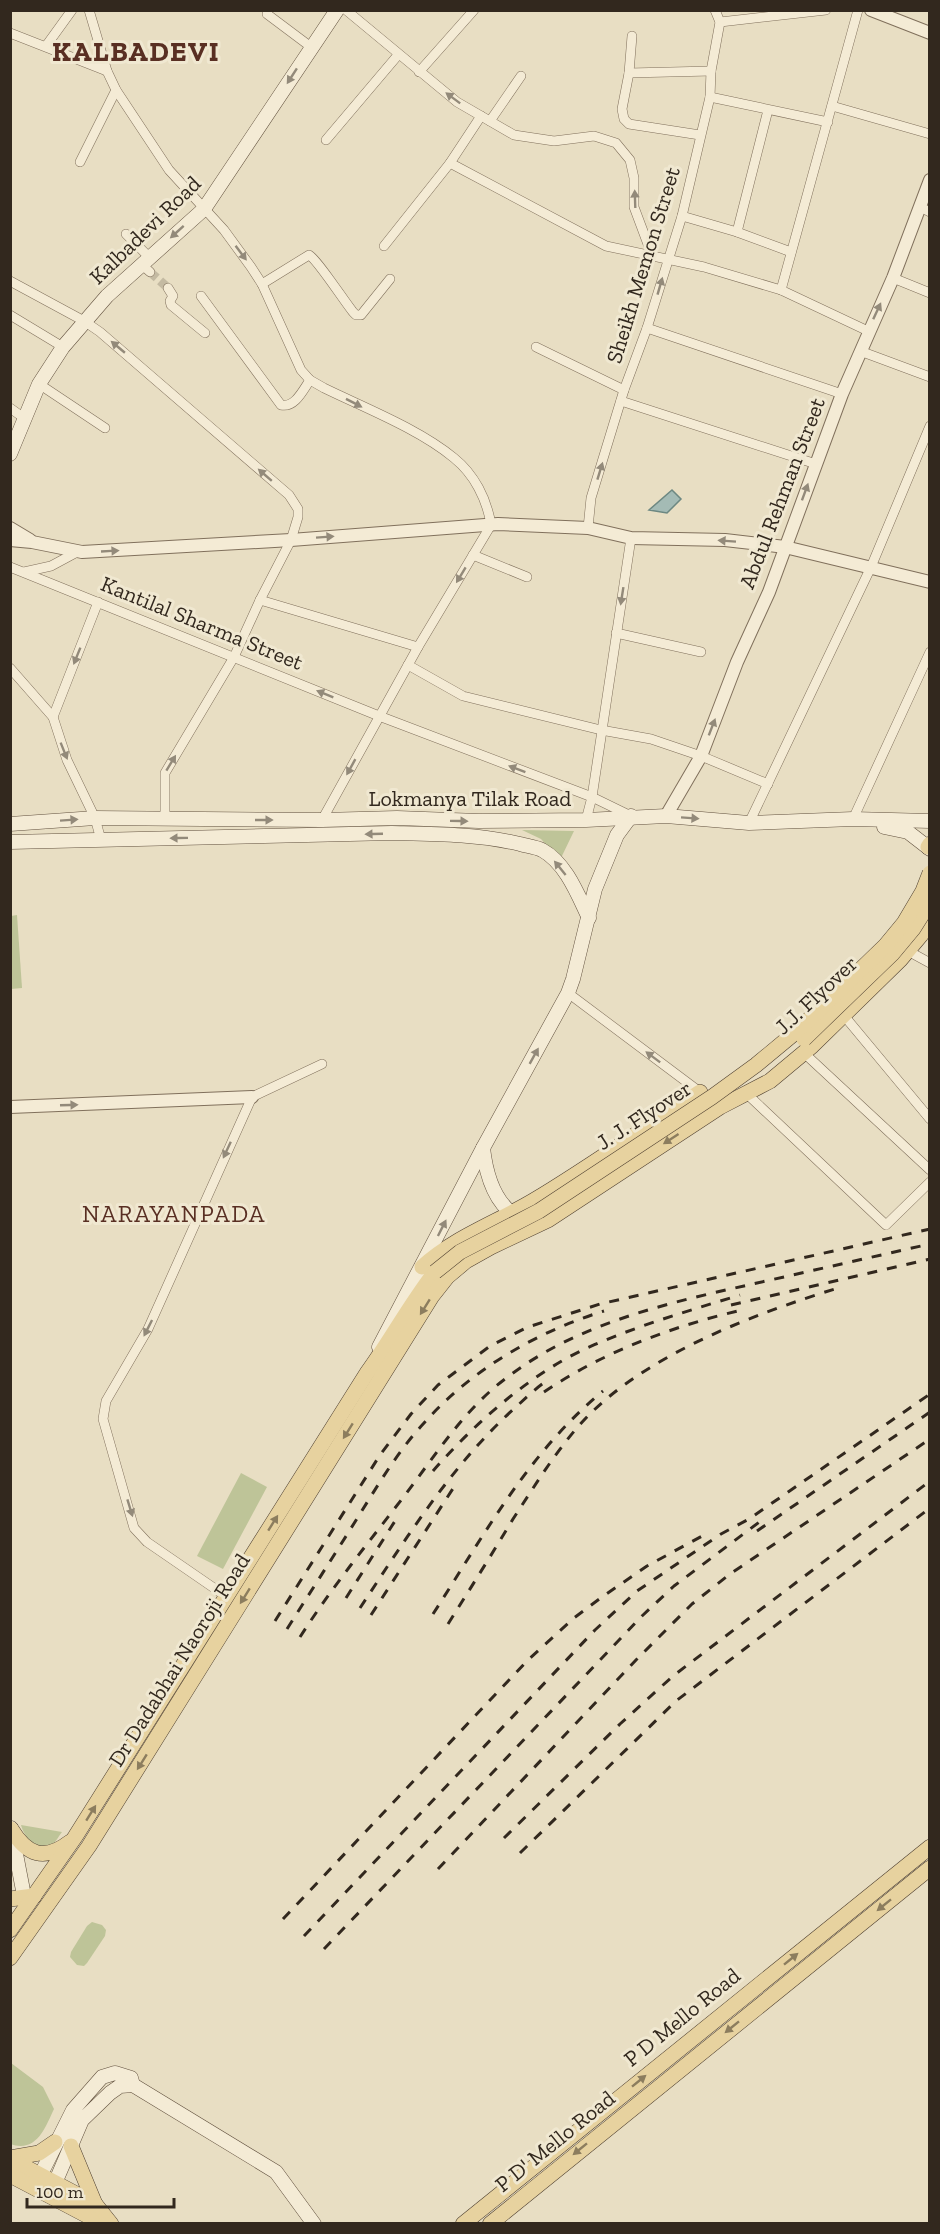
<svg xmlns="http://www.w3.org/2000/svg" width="940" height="2234" viewBox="0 0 940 2234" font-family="'Zilla Slab',serif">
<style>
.green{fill:#bec498}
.water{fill:#a4bbb5;stroke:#6d8882;stroke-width:1.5}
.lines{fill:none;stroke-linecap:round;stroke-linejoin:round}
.minor-tunnel{stroke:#c4baa2;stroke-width:9;stroke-dasharray:9 4.5;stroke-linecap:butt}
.minor-casing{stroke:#80705c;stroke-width:10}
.tertiary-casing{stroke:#80705c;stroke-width:14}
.secondary-casing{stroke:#62513f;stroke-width:15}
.primary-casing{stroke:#4e3f30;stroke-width:16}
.minor{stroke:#f4ebd5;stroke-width:9}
.tertiary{stroke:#f4ebd5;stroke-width:12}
.secondary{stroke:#f4ebd5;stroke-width:14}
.primary{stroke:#e7d29f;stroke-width:15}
.rail{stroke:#32281e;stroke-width:3;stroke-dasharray:10 10;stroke-linecap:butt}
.primary-bridge-casing{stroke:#4e3f30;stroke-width:16;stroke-linecap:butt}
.primary-bridge{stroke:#e7d29f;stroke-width:15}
.oneway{fill:#938a7a}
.oneway2{fill:#8c7d5e}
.labels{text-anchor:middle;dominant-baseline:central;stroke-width:6;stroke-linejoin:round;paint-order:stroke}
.street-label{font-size:22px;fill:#32281e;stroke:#f0e8d1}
.neighbourhood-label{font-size:24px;letter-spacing:1.5px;fill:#592f23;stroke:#f0e8d1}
.district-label{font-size:28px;font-weight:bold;letter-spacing:1.5px;fill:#592f23;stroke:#f0e8d1}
</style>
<rect width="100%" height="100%" fill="#e8dec3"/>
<g class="green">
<polygon points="522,830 574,831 560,860 541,839"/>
<polygon points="17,915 22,988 11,989 11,916"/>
<polygon points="241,1473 267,1487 223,1569 197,1556"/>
<path d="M21,1825L62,1832C58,1837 55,1844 49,1847C35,1852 24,1836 21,1825Z"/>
<polygon points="92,1922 102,1925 106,1930 105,1936 87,1963 84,1966 77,1965 70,1957 71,1952 87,1926"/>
<path d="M11,2063L43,2087L54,2109C45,2128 37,2153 10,2144Z"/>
</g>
<polygon class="water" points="672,490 681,499 667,513 649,510"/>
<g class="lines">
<polyline class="minor-tunnel" points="150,272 168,288"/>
<defs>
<g id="minor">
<path d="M89,10L107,71L116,90L169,170L224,230L251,267L262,284L301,370L310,380L324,388C365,408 419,429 454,458C474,474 487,499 491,525L418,647L322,820"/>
<polyline points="346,10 457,102 514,135 554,141 594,136 616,143 630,160 634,178 634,207 652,255"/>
<polyline points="267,14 311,47"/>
<polyline points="720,22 826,10"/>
<polyline points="10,33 107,71"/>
<polyline points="632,36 629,73 622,109 624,119 629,124 700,135"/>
<polyline points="46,46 72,10"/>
<polyline points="419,72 474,10"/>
<polyline points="629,73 711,71"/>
<polyline points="710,97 828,122"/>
<polyline points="832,106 930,134"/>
<polyline points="490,121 521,76"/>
<polyline points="326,140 398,55"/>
<polyline points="80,162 116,90"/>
<polyline points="450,163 606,246 704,267 781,290 868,331"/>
<polyline points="920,207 930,212"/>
<polyline points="682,216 737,232 791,252"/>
<polyline points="737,232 768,110"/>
<polyline points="126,234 149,257"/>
<polyline points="384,246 450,163 481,116"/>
<polyline points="141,264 150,272"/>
<polyline points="893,278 930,293"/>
<polyline points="10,281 84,321 100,332 289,495 298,509 298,517 291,540 260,600 234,657 165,773 165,819"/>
<path d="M262,284L309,255C317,259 344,301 353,312L356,315H361L390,279"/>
<polyline points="168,288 173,296 170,301 171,305 205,333"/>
<polyline points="781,290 858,10"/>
<path d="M201,296L281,405C295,408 303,390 310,380"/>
<polyline points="10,315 63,347"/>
<polyline points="647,328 842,394"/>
<polyline points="536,347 624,390"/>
<polyline points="860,351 930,377"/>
<polyline points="39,384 105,428"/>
<polyline points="621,401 816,464"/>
<polyline points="10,408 24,418"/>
<polyline points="588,528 591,498 624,390 647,328 682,216 710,97 711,71 720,22 715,10"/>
<polyline points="473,555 527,577"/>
<polyline points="10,567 379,716 592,797 631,816"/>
<polyline points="24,572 51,566 77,552"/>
<polyline points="260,600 418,647"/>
<polyline points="616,633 701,652"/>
<polyline points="408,665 463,696 601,730 651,739 701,756 768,784"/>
<polyline points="10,668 53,717 67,760 95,818 101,840"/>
<polyline points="53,717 98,602"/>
<polyline points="853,819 930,652"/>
<polyline points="586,820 592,797 631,538"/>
<polyline points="749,823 871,567 930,426"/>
<polyline points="908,951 930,963"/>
<polyline points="568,993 700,1092"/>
<polyline points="841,1012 930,1119"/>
<polyline points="804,1053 930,1170"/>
<polyline points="747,1094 886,1225 930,1182"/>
<polyline points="227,1597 147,1542 134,1528 103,1419 106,1401 148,1329 252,1097 322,1064"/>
</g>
<g id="tertiary">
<polyline points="871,10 930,33"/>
<polyline points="10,528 30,540"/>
<polyline points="10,540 32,542 82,552 291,540 498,524 588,528 631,538 725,540 785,547 930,582"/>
<polyline points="666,816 701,756 737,662 769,592 842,394 893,278 930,180"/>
<polyline points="10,1107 252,1097"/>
</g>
<g id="secondary">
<polyline points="10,454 39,384 63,347 107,296 204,209 337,10"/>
<polyline points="10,824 95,818 322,820 397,818 479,821 586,820 666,816 749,823 853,819 930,821"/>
<polyline points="884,827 908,832 930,849"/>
<path d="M10,842L392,833C435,834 478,834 520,844C527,846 536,847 542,850C566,863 578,895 589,918"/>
<path d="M483,1148C486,1174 495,1205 519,1218"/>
<polyline points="379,1347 483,1148 568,993 573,979 595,889 617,835 631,816"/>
<polyline points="11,1828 26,1906"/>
<polygon points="115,2073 131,2078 133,2085 120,2086 110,2093 82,2120 55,2183 42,2191 40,2176 73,2110 102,2077"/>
<polyline points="133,2085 276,2172 314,2224"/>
</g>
<g id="primary">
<polyline points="928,847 930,844"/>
<path d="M422,1267C455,1237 496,1223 533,1201C590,1167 644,1128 700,1092"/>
<path d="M11,1829C27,1855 44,1862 70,1842"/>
<polyline points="10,1899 34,1896"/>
<path d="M10,1930L75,1837L367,1373C391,1340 410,1304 435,1272"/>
<polyline points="10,1958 89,1846 432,1296 447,1277 466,1261 491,1247 548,1220 720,1107 770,1081 812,1046 900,960 921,935 930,921"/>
<polyline points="71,2146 95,2204"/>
<polyline points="10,2158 39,2153 55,2142"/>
<polyline points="10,2159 95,2204 111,2224"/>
<polyline points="10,2175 88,2216 94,2224"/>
<polyline points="463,2224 930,1847"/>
<polyline points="490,2224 930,1868"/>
</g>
</defs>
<use href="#minor" class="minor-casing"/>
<use href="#tertiary" class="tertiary-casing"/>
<use href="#secondary" class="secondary-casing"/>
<use href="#primary" class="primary-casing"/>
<use href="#minor" class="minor"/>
<use href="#tertiary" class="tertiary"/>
<use href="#secondary" class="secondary"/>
<use href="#primary" class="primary"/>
<g class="rail">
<polyline points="731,1305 930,1259"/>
<path d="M544,1392C603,1352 673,1326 742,1310"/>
<path d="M433,1471C474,1424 530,1374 587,1348C636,1326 688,1311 740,1295"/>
<polyline points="757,1531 930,1412"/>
<polyline points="346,1598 395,1521"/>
<path d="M360,1608C407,1537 453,1463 517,1406C527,1397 537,1387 548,1380"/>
<path d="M433,1614C484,1535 529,1452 603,1391"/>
<polyline points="371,1615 454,1487"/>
<polyline points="275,1621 380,1455 411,1414 438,1385 490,1346 528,1327 600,1304 930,1229"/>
<path d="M448,1624C470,1589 492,1554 513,1519C536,1484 557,1449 585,1419C647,1354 754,1314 838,1288"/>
<path d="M287,1629C311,1591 335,1554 358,1517C378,1485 398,1451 424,1423C471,1370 536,1332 604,1311"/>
<path d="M300,1637C332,1587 369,1542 405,1495C437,1453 466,1407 509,1376C580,1322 672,1302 757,1283C815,1270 872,1257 930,1244"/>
<polyline points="504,1838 620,1724 673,1676 930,1481"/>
<polyline points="520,1853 676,1701 930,1508"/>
<polyline points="438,1869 636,1660 692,1604 730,1574 930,1439"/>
<polyline points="283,1919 527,1661 574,1618 602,1597 647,1566 704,1535"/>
<polyline points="304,1936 595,1630 637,1591 721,1534 749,1519 930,1394"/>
<polyline points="324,1949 642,1616 674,1586 762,1520"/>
</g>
<defs>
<g id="primary-bridge">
<polyline points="804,1039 893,953 913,929 930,902"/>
<polyline points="435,1272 460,1252 539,1211 712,1097 756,1065 797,1031 885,946 904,923 923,891 930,873"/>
</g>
</defs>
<use href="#primary-bridge" class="primary-bridge-casing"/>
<use href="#primary-bridge" class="primary-bridge"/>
</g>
<defs><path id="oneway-solid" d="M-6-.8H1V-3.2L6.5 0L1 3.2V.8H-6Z" transform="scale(1.5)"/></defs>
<g class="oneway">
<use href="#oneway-solid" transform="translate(292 76) rotate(123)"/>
<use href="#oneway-solid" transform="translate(453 98) rotate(-143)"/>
<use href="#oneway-solid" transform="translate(635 199) rotate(-92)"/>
<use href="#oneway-solid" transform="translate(177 232) rotate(138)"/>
<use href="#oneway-solid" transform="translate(241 253) rotate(53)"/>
<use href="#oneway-solid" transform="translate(660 286) rotate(-74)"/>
<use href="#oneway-solid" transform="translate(877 311) rotate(-65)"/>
<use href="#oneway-solid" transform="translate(118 347) rotate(-140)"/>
<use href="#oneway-solid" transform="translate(354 403) rotate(27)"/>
<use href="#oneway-solid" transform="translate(600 471) rotate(-73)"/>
<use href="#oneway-solid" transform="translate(265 475) rotate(-139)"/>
<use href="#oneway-solid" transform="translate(805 492) rotate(-70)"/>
<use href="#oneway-solid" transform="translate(325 537) rotate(-4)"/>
<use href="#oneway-solid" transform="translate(727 541) rotate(-176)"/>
<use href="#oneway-solid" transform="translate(110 551) rotate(-3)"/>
<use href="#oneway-solid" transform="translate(461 575) rotate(121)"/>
<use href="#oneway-solid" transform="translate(622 596) rotate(99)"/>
<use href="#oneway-solid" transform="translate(77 656) rotate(112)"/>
<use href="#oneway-solid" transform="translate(325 694) rotate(-158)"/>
<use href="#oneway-solid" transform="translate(712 727) rotate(-69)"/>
<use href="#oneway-solid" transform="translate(64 751) rotate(68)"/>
<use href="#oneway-solid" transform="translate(171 763) rotate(-59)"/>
<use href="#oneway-solid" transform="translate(351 767) rotate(119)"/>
<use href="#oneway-solid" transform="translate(517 769) rotate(-159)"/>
<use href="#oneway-solid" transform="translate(690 818) rotate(4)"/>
<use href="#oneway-solid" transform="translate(69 820) rotate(-4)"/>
<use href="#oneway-solid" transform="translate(264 820)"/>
<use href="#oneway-solid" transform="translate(459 821) rotate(1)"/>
<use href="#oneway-solid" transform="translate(374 834) rotate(178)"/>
<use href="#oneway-solid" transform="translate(179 838) rotate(179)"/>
<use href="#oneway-solid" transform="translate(560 868) rotate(-129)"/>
<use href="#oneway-solid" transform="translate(534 1056) rotate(-61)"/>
<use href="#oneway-solid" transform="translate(653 1057) rotate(-143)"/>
<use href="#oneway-solid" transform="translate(69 1105) rotate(-2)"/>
<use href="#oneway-solid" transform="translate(227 1150) rotate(115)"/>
<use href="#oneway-solid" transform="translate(442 1228) rotate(-63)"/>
<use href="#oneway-solid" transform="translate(148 1328) rotate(117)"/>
<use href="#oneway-solid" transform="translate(130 1508) rotate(73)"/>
</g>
<g class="oneway2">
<use href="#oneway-solid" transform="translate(671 1139) rotate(147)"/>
<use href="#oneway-solid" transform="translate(425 1307) rotate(122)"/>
<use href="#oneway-solid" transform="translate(348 1431) rotate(122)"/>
<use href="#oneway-solid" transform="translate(273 1523) rotate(-58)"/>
<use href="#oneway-solid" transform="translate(245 1596) rotate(122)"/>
<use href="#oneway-solid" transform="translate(142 1762) rotate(122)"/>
<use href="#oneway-solid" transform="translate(91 1813) rotate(-58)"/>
<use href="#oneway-solid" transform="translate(884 1905) rotate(141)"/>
<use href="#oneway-solid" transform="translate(791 1959) rotate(-39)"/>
<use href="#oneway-solid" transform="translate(732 2027) rotate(141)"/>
<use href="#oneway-solid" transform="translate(639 2081) rotate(-39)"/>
<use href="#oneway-solid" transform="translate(580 2149) rotate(141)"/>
</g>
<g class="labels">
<g class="street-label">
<text transform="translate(145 230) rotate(-44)">Kalbadevi Road</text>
<text transform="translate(643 265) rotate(-73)">Sheikh Memon Street</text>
<text transform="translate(782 493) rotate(-69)">Abdul Rehman Street</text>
<text transform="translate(202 623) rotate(22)">Kantilal Sharma Street</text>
<text x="470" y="798">Lokmanya Tilak Road</text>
<text transform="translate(816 995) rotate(-43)">J.J. Flyover</text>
<text transform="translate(644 1115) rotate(-33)">J. J. Flyover</text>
<text transform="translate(179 1660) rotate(-58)">Dr Dadabhai Naoroji Road</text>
<text transform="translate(682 2017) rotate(-39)">P D Mello Road</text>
<text transform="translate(555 2141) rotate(-39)">P D' Mello Road</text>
</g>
<g class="neighbourhood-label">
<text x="174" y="1213">NARAYANPADA</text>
</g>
<g class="district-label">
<text x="136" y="51">KALBADEVI</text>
</g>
</g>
<rect width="940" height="2234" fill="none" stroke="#32281e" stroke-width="24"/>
<path d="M27 2198v9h147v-9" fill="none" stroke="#32281e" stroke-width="3"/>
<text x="36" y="2198" font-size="18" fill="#32281e" stroke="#f0e8d1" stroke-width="4.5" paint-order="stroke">100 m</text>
</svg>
